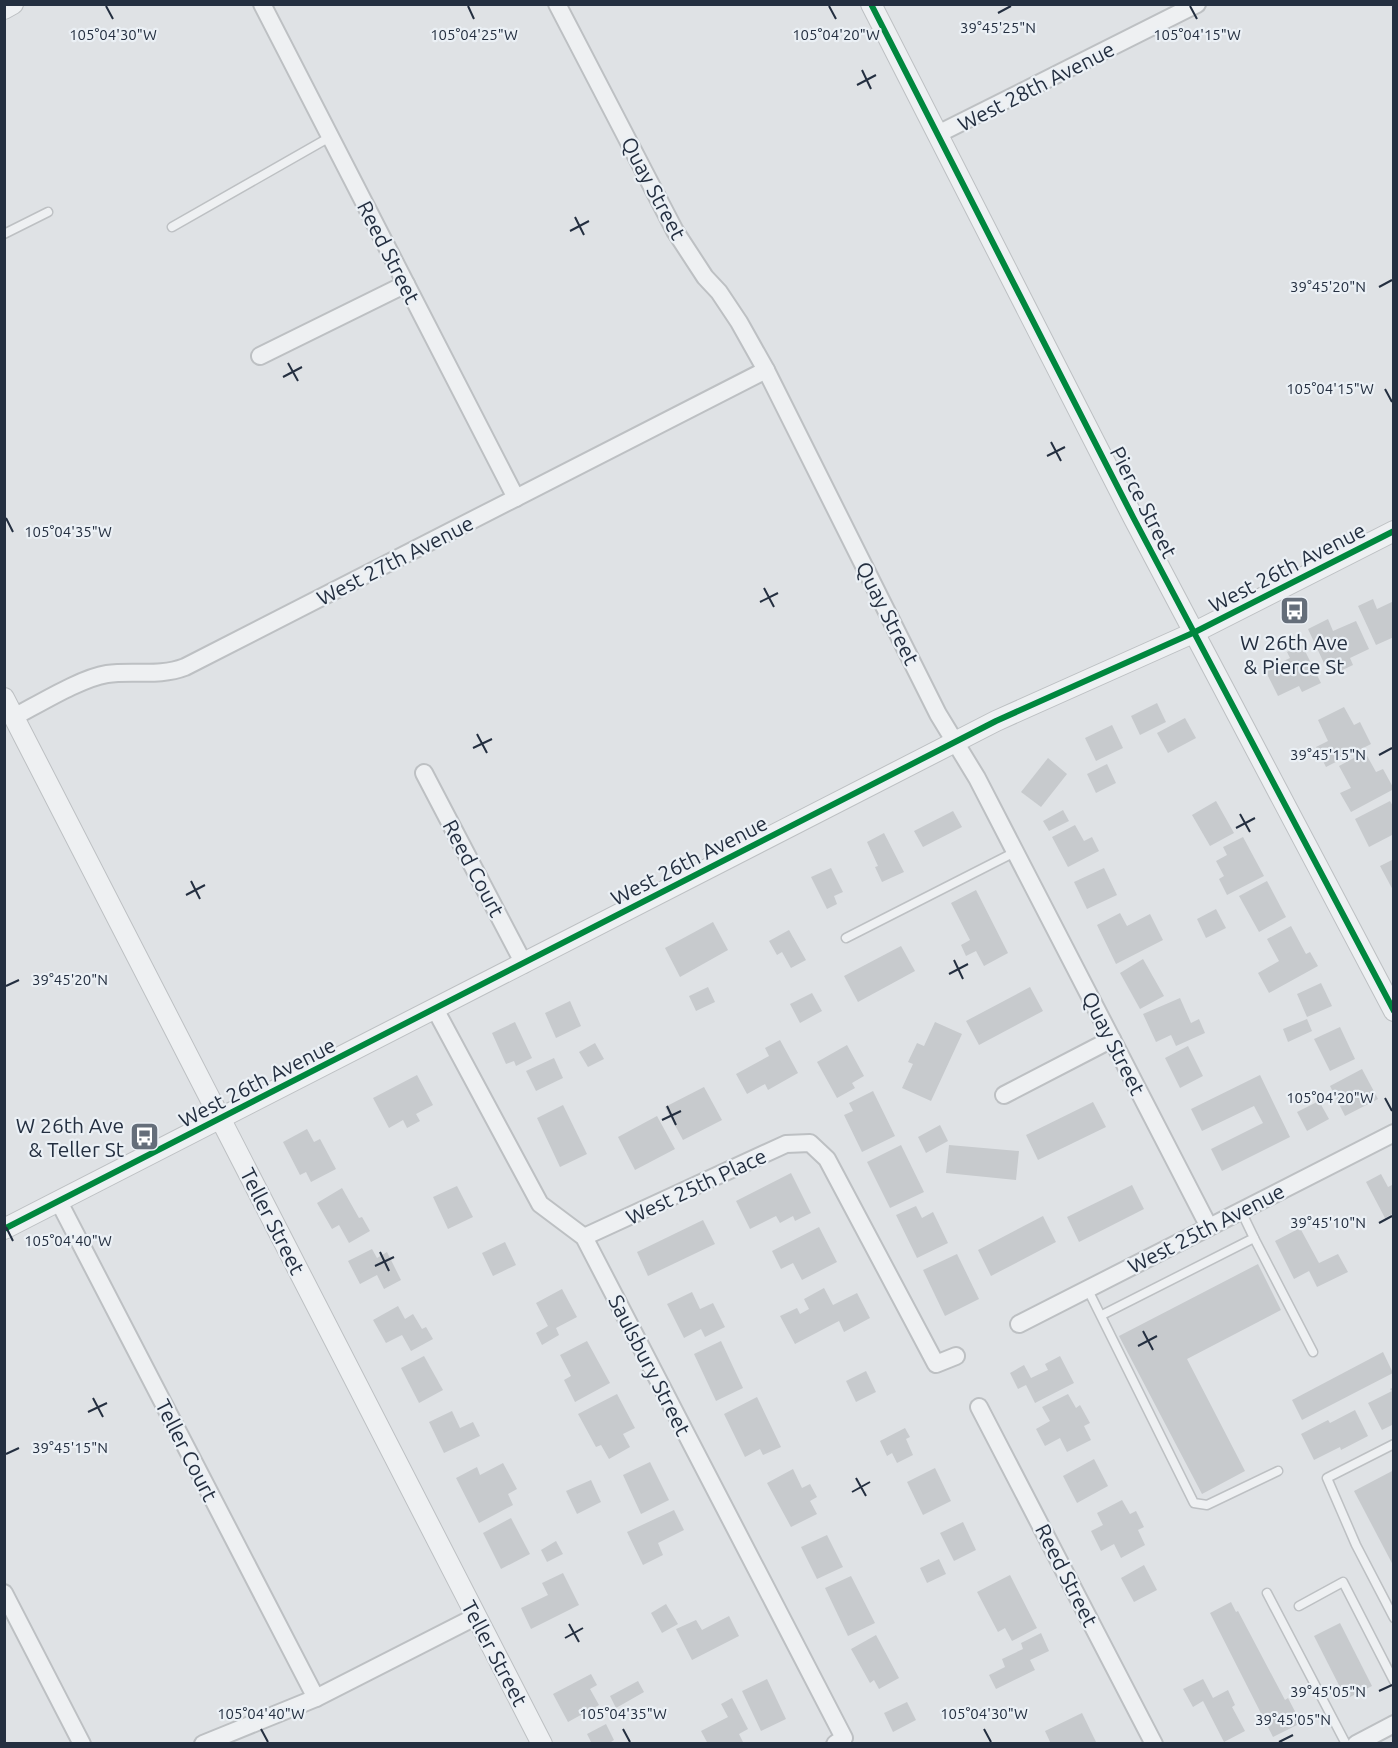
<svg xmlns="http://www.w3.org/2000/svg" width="1398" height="1748" viewBox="0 0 1398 1748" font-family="Ubuntu,sans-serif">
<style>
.building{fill:#c7cacd}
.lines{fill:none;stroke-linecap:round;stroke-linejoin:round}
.service-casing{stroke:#bdc0c3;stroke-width:11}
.minor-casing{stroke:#bdc0c3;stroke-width:20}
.tertiary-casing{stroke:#bdc0c3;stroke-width:22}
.service{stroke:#eef0f2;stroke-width:8}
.minor{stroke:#eef0f2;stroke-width:16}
.tertiary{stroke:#eef0f2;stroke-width:20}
.cycleway-casing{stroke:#ebf0f5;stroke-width:10}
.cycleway{stroke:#00873e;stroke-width:6}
.ticks{fill:none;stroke:#242f40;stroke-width:2}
.labels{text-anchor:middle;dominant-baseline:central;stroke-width:4.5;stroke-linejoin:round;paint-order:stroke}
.street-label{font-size:21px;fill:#242f40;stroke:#ebf0f5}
.poi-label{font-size:21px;fill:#242f40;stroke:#ebf0f5}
.ticks-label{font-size:15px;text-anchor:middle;fill:#242f40;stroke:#ebf0f5;stroke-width:4.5;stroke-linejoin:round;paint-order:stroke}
</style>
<rect width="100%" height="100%" fill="#dfe2e5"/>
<g class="building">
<polygon points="1373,599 1377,609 1394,601 1394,637 1376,645 1358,606"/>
<polygon points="1328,619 1333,631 1356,621 1369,649 1350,658 1353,665 1330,676 1308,629"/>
<polygon points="1302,645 1321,683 1302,692 1299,686 1278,696 1265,670 1290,658 1287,652"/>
<polygon points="1157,703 1166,722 1140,735 1131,716"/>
<polygon points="1344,707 1354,725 1360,722 1371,744 1326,767 1316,747 1328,741 1318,720"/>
<polygon points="1185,718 1196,738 1168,753 1157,733"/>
<polygon points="1112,725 1123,748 1096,761 1085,738"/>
<polygon points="1365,752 1376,772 1383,769 1394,789 1351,812 1340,793 1351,788 1339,766"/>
<polygon points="1048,758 1067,774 1041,807 1021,792"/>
<polygon points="1107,764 1116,783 1096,793 1087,774"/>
<polygon points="1216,801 1234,833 1210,846 1192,815"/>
<polygon points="1390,801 1394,808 1394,834 1369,847 1355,819"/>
<polygon points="1063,810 1069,821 1049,831 1043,821"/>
<polygon points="953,811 962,827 923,847 914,831"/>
<polygon points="1075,825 1084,841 1092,837 1099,851 1068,867 1052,837"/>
<polygon points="884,833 904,872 882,882 875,867 878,866 867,842"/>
<polygon points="1243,837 1264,876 1227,895 1219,879 1224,876 1216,861 1227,855 1223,847"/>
<polygon points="1394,859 1394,892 1380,866"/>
<polygon points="831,868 843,892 834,896 837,904 827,909 811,877"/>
<polygon points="1104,868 1117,895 1087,909 1074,882"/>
<polygon points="1267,881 1286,917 1259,932 1239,896"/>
<polygon points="976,890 1008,953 984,966 976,951 966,956 961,945 970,940 951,903"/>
<polygon points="1216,909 1226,928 1206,938 1197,919"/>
<polygon points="1120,913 1127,926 1150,914 1163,940 1116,964 1097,925"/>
<polygon points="713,922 728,950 680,977 665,948"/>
<polygon points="1291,926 1306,954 1310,952 1318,966 1269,993 1258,973 1279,961 1267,939"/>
<polygon points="789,930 806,960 791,968 782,952 777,955 769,941"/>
<polygon points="901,946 915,971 858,1002 844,976"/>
<polygon points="1143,959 1164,996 1140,1009 1120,973"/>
<polygon points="1321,983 1332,1006 1307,1017 1297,994"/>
<polygon points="708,987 715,1002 696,1011 689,996"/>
<polygon points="1030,987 1043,1011 979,1045 966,1021"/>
<polygon points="812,993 822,1011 800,1023 790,1004"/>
<polygon points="1180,998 1191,1023 1199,1019 1205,1033 1176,1046 1171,1035 1156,1042 1143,1014"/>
<polygon points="570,1001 581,1026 556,1038 545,1013"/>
<polygon points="1307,1019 1312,1031 1288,1042 1283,1029"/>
<polygon points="515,1022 532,1058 516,1066 514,1061 506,1064 492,1033"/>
<polygon points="935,1022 962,1034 931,1101 902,1088 913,1064 908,1062 917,1043 924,1046"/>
<polygon points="1340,1027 1355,1059 1330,1071 1314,1039"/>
<polygon points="780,1040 798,1073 768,1090 765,1084 747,1094 736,1074 769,1056 765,1048"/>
<polygon points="595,1043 604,1059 588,1067 579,1052"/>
<polygon points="847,1045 864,1076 852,1083 855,1088 837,1098 817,1062"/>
<polygon points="1188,1046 1203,1076 1180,1088 1165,1058"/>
<polygon points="554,1058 563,1078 536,1091 526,1071"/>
<polygon points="1362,1069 1378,1099 1345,1116 1330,1086"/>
<polygon points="417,1075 433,1105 416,1114 420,1121 407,1128 403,1120 389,1128 373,1098"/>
<polygon points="1260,1075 1290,1137 1222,1171 1211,1149 1263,1123 1254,1106 1202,1131 1191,1109"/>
<polygon points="704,1087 722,1120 683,1140 665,1107"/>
<polygon points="873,1091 895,1136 862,1152 844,1115 853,1111 849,1103"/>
<polygon points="1319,1101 1329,1119 1307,1131 1297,1112"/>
<polygon points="1093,1102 1106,1127 1038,1160 1026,1135"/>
<polygon points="563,1105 587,1154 560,1167 537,1118"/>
<polygon points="657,1116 675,1149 635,1170 618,1137"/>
<polygon points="940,1125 948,1141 926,1153 918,1137"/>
<polygon points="307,1129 314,1142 320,1139 336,1169 311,1182 306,1172 300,1175 283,1142"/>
<polygon points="901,1145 924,1192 890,1208 867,1162"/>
<polygon points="949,1145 1019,1151 1016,1180 946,1173"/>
<polygon points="791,1173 811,1213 795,1221 793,1216 780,1223 776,1216 750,1229 736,1201"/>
<polygon points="1381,1174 1388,1187 1394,1184 1394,1213 1385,1218 1366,1182"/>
<polygon points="1132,1185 1144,1209 1079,1242 1067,1217"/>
<polygon points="457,1186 473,1217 448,1229 433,1197"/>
<polygon points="342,1188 359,1218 362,1217 370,1231 349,1243 339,1225 332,1229 317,1203"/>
<polygon points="916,1206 922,1218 933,1212 948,1243 917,1258 896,1215"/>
<polygon points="1043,1216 1056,1242 991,1276 978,1250"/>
<polygon points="703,1220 715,1244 648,1276 637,1252"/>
<polygon points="819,1227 837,1262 802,1280 793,1263 781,1269 772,1251"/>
<polygon points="1300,1228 1319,1263 1338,1254 1348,1272 1317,1287 1309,1271 1294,1279 1275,1241"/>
<polygon points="505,1242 516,1265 493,1276 482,1253"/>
<polygon points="372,1249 377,1258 387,1252 401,1280 384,1289 377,1275 360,1284 348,1261"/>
<polygon points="957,1254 979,1299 945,1316 923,1270"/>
<polygon points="1258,1264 1281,1310 1187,1359 1245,1471 1202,1494 1119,1336"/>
<polygon points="824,1288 833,1305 857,1293 870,1318 844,1332 839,1321 795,1344 780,1316 797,1308 800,1314 809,1309 804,1299"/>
<polygon points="562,1289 577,1317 556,1328 559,1335 542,1345 536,1333 548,1326 536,1303"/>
<polygon points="692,1292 700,1309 713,1303 725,1327 705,1337 701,1329 684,1338 667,1304"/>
<polygon points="398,1306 405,1319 413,1314 422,1329 426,1327 433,1339 411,1351 402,1335 386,1343 373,1320"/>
<polygon points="587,1341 610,1383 575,1402 564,1380 571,1376 560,1355"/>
<polygon points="721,1341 743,1388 716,1401 694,1354"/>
<polygon points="1383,1352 1393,1373 1302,1420 1292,1400"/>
<polygon points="424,1356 443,1390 419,1403 401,1368"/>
<polygon points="1060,1356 1074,1383 1035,1403 1026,1385 1018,1389 1010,1373 1024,1365 1031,1378 1048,1370 1045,1364"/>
<polygon points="866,1371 876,1392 856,1402 846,1381"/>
<polygon points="1394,1387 1394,1424 1382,1430 1368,1403 1392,1391 1390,1389"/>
<polygon points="617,1394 635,1428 623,1434 630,1447 609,1459 601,1445 596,1447 578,1414"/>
<polygon points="1068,1394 1076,1408 1080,1405 1090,1423 1084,1426 1091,1440 1067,1452 1060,1438 1045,1446 1036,1429 1050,1421 1042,1407"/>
<polygon points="757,1397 781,1447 763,1455 760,1449 745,1457 724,1414"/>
<polygon points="1355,1410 1368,1436 1341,1450 1340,1447 1314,1460 1301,1434 1328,1420 1330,1423"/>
<polygon points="452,1411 460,1428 473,1422 480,1436 444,1453 429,1422"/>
<polygon points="905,1428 910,1437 906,1439 913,1455 897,1463 892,1453 887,1456 880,1441"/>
<polygon points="1094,1459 1108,1486 1077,1503 1063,1476"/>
<polygon points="650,1462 669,1500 641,1514 623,1475"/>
<polygon points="503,1463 517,1489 508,1494 513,1505 479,1523 456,1478 477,1467 480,1475"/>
<polygon points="935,1468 951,1501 923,1515 907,1482"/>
<polygon points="793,1469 802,1488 810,1484 817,1497 810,1501 817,1514 791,1527 767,1483"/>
<polygon points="1394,1470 1394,1567 1354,1491"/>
<polygon points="591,1480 601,1502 577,1514 566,1491"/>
<polygon points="1122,1500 1130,1514 1136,1511 1144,1527 1138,1530 1145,1545 1121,1558 1114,1544 1101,1551 1091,1531 1103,1525 1097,1513"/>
<polygon points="674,1510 684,1530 658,1543 663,1555 643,1565 627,1532"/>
<polygon points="511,1518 530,1554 501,1569 483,1533"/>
<polygon points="963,1522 976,1550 954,1561 940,1533"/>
<polygon points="827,1535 843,1567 817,1579 801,1547"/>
<polygon points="556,1541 563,1554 547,1562 541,1550"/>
<polygon points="939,1559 946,1574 927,1583 920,1568"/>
<polygon points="1144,1565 1157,1590 1134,1602 1121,1578"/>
<polygon points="563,1573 579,1605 531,1629 521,1608 548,1595 542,1583"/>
<polygon points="1010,1575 1037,1628 1012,1641 1005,1628 998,1632 977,1592"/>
<polygon points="851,1576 875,1623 848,1636 825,1588"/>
<polygon points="1231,1602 1236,1612 1238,1611 1285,1700 1288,1698 1301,1723 1273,1737 1210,1613"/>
<polygon points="666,1604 678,1624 662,1633 651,1613"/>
<polygon points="729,1616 739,1636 692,1660 676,1629 696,1620 702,1630"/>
<polygon points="1340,1623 1372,1686 1346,1699 1314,1636"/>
<polygon points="1041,1633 1049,1651 1030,1660 1035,1670 996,1689 989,1675 1005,1667 1002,1659 1023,1649 1021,1643"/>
<polygon points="876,1635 899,1678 879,1689 874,1680 870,1683 851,1649"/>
<polygon points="591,1674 597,1685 590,1689 599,1705 568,1722 553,1694"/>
<polygon points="767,1679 786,1719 761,1731 742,1691"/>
<polygon points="1203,1679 1213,1698 1228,1690 1235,1705 1232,1707 1245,1731 1224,1742 1203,1701 1193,1707 1183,1689"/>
<polygon points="638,1681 644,1692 616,1708 610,1696"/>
<polygon points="732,1698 748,1729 739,1734 743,1742 740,1744 708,1744 701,1731 728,1717 721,1704"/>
<polygon points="907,1702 916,1720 893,1732 884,1713"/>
<polygon points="1082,1713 1096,1742 1092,1744 1051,1744 1045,1731"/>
<polygon points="606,1724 614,1740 608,1744 592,1744 587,1734"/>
</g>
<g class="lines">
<defs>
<g id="service">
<polyline points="172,227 330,137"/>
<polyline points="4,234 48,212"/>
<polyline points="846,938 1015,852"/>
<polyline points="1254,1238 1313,1352"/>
<polyline points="1087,1288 1194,1503 1207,1505 1278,1471"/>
<polyline points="1102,1315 1254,1238 1241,1211"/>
<polyline points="1394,1444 1327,1478 1356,1545 1394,1618"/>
<polyline points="1267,1593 1346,1744"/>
<polyline points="1299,1606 1343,1582 1394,1681"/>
</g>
<g id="minor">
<polyline points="262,4 516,498"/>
<polyline points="557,4 675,231 705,277 719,292 739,322 766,370 938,714 977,778 1209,1227"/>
<polyline points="938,134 1197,4"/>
<polyline points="260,356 406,284"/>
<path d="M14,717C39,704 81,678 107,674C133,670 159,677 185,667L766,370"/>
<polyline points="424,773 524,964"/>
<polyline points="435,1009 540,1204 584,1237 844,1738 835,1744"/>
<polyline points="1004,1095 1112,1039"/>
<polyline points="59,1202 316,1698"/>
<polyline points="584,1237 786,1144 810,1143 827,1159 936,1364 956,1356"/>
<polyline points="1019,1324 1394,1133"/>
<polyline points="979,1407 1154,1744"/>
<polyline points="4,1593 82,1744"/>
<polyline points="203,1744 316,1698 475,1617"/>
<polyline points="1356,1744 1394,1724"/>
</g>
<g id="tertiary">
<polyline points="871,4 1133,517 1394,1011"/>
<polyline points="4,9 13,4"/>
<polyline points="4,698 542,1744"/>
<polyline points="4,1229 996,721 1195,632 1394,531"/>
</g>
</defs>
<use href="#service" class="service-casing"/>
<use href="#minor" class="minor-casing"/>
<use href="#tertiary" class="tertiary-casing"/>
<use href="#service" class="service"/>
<use href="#minor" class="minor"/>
<use href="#tertiary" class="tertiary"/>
<defs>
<g id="cycleway">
<polyline points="871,4 1133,517 1394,1011"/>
<polyline points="4,1229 996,721 1195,632 1394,531"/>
</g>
</defs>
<use href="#cycleway" class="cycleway-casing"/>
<use href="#cycleway" class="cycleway"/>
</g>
<path class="ticks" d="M106,6L113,19M468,6L474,19M829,6L836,19M1190,6L1197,19M998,13L1011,6M862,70L871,89M857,85L876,75M575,217L584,235M570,231L589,221M1379,287L1392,280M288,363L298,381M283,377L302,367M1385,389L1392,402M1051,442L1061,461M1047,456L1065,447M6,518L13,532M764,588L774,607M760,602L778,593M477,734L487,753M473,748L492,739M1379,755L1392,748M1240,814L1250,832M1236,828L1255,818M191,881L200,899M186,895L205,885M954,960L963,979M949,974L968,964M6,986L19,980M1385,1098L1392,1111M667,1106L676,1125M662,1120L681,1111M1379,1223L1392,1216M6,1227L13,1241M380,1252L389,1271M375,1266L394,1257M1143,1331L1153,1350M1138,1346L1157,1336M93,1398L103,1417M88,1412L107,1403M6,1454L19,1448M856,1478L866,1496M852,1492L870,1482M569,1624L579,1642M565,1638L583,1628M1379,1691L1392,1685M261,1729L268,1742M623,1729L630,1742M984,1729L991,1742M1279,1742L1293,1735"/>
<defs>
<symbol id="bus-square" viewBox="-11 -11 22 22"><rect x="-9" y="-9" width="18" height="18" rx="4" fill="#656e7a" stroke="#ebf0f5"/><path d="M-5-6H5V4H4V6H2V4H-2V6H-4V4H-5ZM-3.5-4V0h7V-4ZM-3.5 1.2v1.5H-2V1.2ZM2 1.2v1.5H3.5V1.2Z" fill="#fff"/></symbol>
</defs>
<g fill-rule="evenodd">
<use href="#bus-square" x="1278" y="594" width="33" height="33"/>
<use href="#bus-square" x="128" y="1120" width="33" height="33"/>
</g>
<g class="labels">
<g class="street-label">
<text transform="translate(1036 86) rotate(-27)">West 28th Avenue</text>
<text transform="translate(654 188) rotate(62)">Quay Street</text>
<text transform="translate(389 252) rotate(63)">Reed Street</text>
<text transform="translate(1144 502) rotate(63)">Pierce Street</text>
<text transform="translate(395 560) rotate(-27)">West 27th Avenue</text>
<text transform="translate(1287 567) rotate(-27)">West 26th Avenue</text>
<text transform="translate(888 613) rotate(63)">Quay Street</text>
<text transform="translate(689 860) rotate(-27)">West 26th Avenue</text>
<text transform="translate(474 868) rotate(62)">Reed Court</text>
<text transform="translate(1114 1043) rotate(63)">Quay Street</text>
<text transform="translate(257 1082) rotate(-27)">West 26th Avenue</text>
<text transform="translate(696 1186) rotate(-25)">West 25th Place</text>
<text transform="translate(273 1221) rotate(63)">Teller Street</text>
<text transform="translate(1206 1228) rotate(-27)">West 25th Avenue</text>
<text transform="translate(650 1365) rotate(63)">Saulsbury Street</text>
<text transform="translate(187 1450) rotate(63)">Teller Court</text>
<text transform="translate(1067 1575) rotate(63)">Reed Street</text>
<text transform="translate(495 1653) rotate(62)">Teller Street</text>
</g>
<g class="poi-label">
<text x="1294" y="642">W 26th Ave<tspan x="1294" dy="24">&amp; Pierce St</tspan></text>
<text x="124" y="1125" text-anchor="end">W 26th Ave<tspan x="124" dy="24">&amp; Teller St</tspan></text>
</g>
</g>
<g class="ticks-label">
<text x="998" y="33">39°45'25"N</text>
<text x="113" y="40">105°04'30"W</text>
<text x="474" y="40">105°04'25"W</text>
<text x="836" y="40">105°04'20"W</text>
<text x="1197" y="40">105°04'15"W</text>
<text x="1328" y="292">39°45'20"N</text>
<text x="1330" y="394">105°04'15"W</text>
<text x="68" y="537">105°04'35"W</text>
<text x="1328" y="760">39°45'15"N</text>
<text x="70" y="985">39°45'20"N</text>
<text x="1330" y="1103">105°04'20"W</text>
<text x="1328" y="1228">39°45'10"N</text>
<text x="68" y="1246">105°04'40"W</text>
<text x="70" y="1453">39°45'15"N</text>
<text x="1328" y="1697">39°45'05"N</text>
<text x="261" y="1719">105°04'40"W</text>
<text x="623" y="1719">105°04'35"W</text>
<text x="984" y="1719">105°04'30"W</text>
<text x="1293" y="1725">39°45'05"N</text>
</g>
<rect width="1398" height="1748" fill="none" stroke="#242f40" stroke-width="12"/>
</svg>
